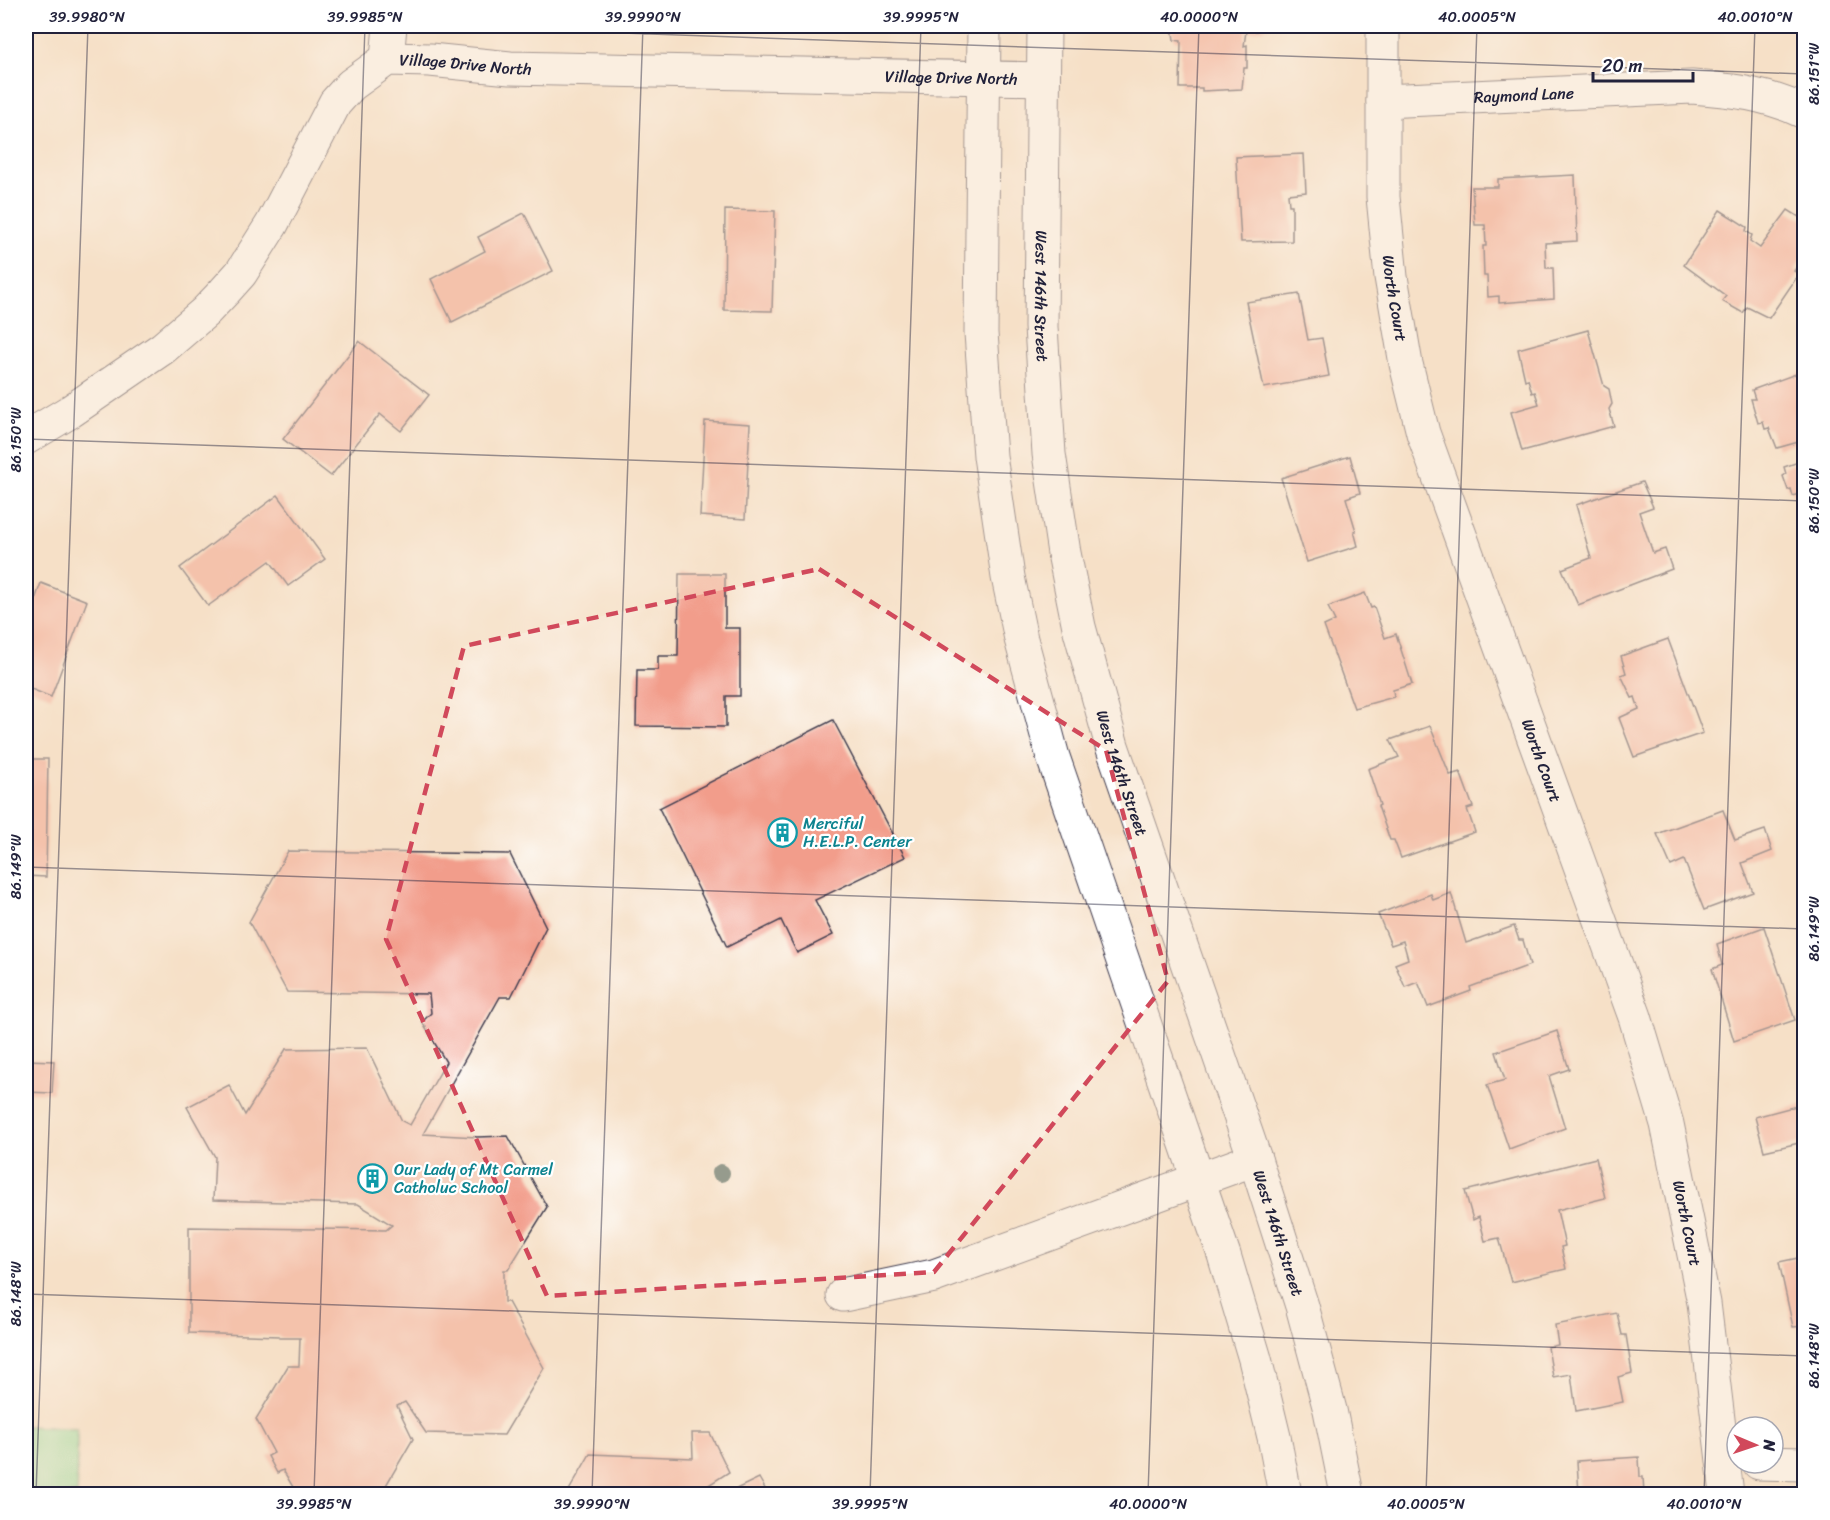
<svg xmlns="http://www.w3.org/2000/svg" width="1830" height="1520" viewBox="0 0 1830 1520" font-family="Sriracha,sans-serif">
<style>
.green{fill:#8ddd9d;stroke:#58806c;stroke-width:1.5}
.building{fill:#f29d8b}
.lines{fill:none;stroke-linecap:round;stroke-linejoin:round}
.minor-casing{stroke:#423e50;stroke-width:35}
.major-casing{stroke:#423e50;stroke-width:35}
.minor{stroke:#fff;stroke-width:33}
.major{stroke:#fff;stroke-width:33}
.tree{fill:#969b8d}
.marked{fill:none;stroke:#d1495b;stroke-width:4.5;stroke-dasharray:12 8;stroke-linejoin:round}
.ticks{fill:none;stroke:#22223b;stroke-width:1.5;stroke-opacity:0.45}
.labels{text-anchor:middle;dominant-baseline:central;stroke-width:4.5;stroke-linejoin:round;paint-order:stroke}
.street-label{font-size:16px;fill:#22223b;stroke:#fff}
.culture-label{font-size:16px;fill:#0d838f;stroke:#fff;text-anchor:start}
.neatline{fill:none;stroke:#22223b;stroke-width:2}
.ticks-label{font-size:15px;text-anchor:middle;fill:#22223b}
</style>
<rect width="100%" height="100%" fill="#fff"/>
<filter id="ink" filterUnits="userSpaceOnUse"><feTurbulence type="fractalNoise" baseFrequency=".0167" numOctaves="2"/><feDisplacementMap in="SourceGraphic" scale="12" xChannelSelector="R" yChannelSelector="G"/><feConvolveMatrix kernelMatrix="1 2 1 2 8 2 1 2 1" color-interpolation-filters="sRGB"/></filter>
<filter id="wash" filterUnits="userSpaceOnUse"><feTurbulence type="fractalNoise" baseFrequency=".008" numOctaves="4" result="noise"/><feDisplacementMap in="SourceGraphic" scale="24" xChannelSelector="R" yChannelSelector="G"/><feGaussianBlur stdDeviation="1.35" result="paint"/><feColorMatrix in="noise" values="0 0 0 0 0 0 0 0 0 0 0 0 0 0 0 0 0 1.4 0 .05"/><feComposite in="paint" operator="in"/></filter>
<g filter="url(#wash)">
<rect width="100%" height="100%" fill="#f6e0c7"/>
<polygon class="green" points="26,1426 77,1429 77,1494 26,1494"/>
<g id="blocks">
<g class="building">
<polygon points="1169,26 1273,26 1256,31 1246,31 1244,46 1247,45 1247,68 1244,68 1242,89 1202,91 1202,88 1180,88 1181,41 1174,40 1173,33 1169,30"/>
<polygon points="1304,154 1306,192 1288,194 1289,205 1292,205 1292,241 1241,242 1236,157"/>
<polygon points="1575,175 1577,241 1545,243 1546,268 1553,268 1554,299 1499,303 1499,296 1488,297 1487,276 1484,276 1483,246 1486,246 1485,225 1475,225 1472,187 1498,187 1498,179"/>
<polygon points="725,210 775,211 772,311 724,310"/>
<polygon points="1720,210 1747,227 1746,231 1752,235 1750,241 1760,248 1788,210 1804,220 1804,256 1794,271 1799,274 1769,318 1747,307 1743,313 1722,301 1726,296 1684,265"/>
<polygon points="524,213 553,271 452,322 431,279 485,251 478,237"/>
<polygon points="1299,294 1308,340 1322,338 1329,376 1264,388 1246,302"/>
<polygon points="1588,330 1604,386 1609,389 1612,404 1609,409 1614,426 1522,451 1511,412 1539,404 1535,392 1532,393 1528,379 1525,380 1518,349"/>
<polygon points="359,341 429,395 401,431 380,414 331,476 283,439"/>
<polygon points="1804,371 1804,447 1802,441 1777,448 1769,428 1765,429 1763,422 1758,423 1751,399 1755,399 1752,390"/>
<polygon points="705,421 750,424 745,519 700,516"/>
<polygon points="1350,456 1360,493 1346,498 1356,531 1354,531 1358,546 1307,562 1281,478"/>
<polygon points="1804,460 1804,492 1793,496 1791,489 1788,490 1783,476 1786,474 1784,467"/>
<polygon points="1642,482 1653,507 1639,512 1653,553 1665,549 1672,569 1578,605 1562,569 1591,558 1576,505"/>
<polygon points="278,495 325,559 288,586 270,561 208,606 180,568"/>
<polygon points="679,574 725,574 725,628 740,628 740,696 726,696 726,727 636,726 637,670 658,670 658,656 678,656"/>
<polygon points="41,583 87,601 51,697 26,687 26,625"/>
<polygon points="1365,593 1371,608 1374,607 1385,638 1396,634 1412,684 1393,690 1394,697 1354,708 1324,626 1335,621 1328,607"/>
<polygon points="1668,639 1703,733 1634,757 1619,718 1639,709 1635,697 1632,698 1621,675 1626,673 1621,656"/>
<polygon points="833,720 905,857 815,900 833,935 797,953 781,920 727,947 659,808"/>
<polygon points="1430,726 1450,775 1460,772 1473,807 1467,809 1475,832 1401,858 1394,840 1390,840 1378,806 1380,805 1368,769 1399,757 1390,740"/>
<polygon points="26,759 48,759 46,877 26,876"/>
<polygon points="1723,810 1735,840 1765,830 1772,851 1742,863 1753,892 1704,910 1684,860 1671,866 1657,834"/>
<polygon points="288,851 510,854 546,927 511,997 500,997 423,1134 477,1137 508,1136 547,1207 508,1270 504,1270 504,1302 508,1302 544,1368 504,1435 426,1433 405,1402 397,1406 413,1439 381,1494 297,1494 283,1470 277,1473 268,1456 274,1453 256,1419 288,1366 299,1366 300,1338 279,1338 279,1336 189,1333 189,1227 386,1230 392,1225 358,1204 213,1200 215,1157 187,1107 229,1085 245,1115 286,1049 367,1048 402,1121 410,1125 446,1062 422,1022 431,1013 429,994 287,992 249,922"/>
<polygon points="1451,893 1466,943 1514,926 1519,940 1523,940 1530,965 1470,987 1471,991 1428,1007 1418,982 1405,987 1395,964 1408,959 1403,941 1391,945 1378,914 1431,894 1433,900"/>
<polygon points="1764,927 1795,1020 1734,1041 1712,969 1722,965 1717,944"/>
<polygon points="1557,1031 1569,1069 1549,1076 1565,1128 1509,1149 1487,1085 1505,1080 1496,1052"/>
<polygon points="26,1060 54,1061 52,1093 26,1092"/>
<polygon points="1804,1104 1804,1182 1803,1182 1798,1158 1802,1157 1799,1143 1764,1151 1755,1117"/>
<polygon points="1596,1158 1605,1198 1557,1210 1565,1246 1561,1247 1566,1269 1511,1282 1499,1238 1485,1241 1479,1217 1473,1220 1465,1191"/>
<polygon points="1798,1258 1799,1263 1804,1262 1804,1326 1793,1327 1779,1262"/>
<polygon points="1617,1313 1622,1335 1626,1335 1632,1373 1618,1377 1623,1402 1576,1411 1571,1374 1553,1377 1548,1347 1558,1345 1555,1325"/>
<polygon points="692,1433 710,1433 729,1472 707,1486 711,1494 567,1494 590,1454 693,1458"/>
<polygon points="1639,1457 1640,1477 1643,1477 1644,1494 1579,1494 1577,1461"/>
<polygon points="759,1478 768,1494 726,1494"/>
</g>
</g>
</g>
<g filter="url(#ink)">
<use href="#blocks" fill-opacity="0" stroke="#423e50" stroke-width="1.5"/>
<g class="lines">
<defs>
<g id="minor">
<path id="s1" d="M1383,26V197L1391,277L1406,364L1423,433L1635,1017L1667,1124L1704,1303L1727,1494"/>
<polyline points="387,59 390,26"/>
<path id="s2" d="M1383,101L1692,87C1733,90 1767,94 1804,112"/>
<path id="s3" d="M26,438L71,411L163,348L205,312L224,292L241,273L272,224L335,103L351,85L387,59L430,60L510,68L1043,79"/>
<polyline points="843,1295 934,1276 1255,1159"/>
<polyline points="1759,1463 1804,1464"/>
</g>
<g id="major">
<polyline points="984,26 981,333 990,456 1008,577 1021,639 1053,757 1224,1255 1255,1359 1274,1437 1285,1494"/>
<path id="s4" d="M1044,26L1041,327L1049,454L1064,553L1079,627L1112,746L1255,1159L1302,1306L1330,1410L1347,1494"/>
</g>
</defs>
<use href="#minor" class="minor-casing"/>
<use href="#major" class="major-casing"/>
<use href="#minor" class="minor"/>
<use href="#major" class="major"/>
</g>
<circle class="tree" cx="721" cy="1173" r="9"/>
</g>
<path d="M0 0H1830V1520H0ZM819,569L1106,750L1168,981L934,1272L547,1296L386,939L464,646Z" fill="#f6e0c7" fill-opacity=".55" fill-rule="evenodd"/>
<path class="marked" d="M819,569L1106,750L1168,981L934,1272L547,1296L386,939L464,646Z"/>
<path class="ticks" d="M419,26L1804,74M26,439L1804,501M26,867L1804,929M26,1294L1804,1356M36,1494L88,26M314,1494L365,26M592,1494L643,26M870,1494L921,26M1148,1494L1199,26M1426,1494L1477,26M1704,1494L1755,26"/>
<defs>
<symbol id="building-ring" viewBox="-11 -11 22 22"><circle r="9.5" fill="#fff" stroke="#0f9aa8" stroke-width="1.5"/><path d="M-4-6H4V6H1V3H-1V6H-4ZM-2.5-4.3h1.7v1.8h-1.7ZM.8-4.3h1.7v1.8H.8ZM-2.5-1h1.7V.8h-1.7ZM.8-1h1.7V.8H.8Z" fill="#0f9aa8"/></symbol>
</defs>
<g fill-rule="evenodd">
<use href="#building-ring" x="766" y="816" width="33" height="33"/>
<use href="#building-ring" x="356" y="1162" width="33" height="33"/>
</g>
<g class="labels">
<g class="street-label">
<text stroke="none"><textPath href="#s3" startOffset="614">Village Drive North</textPath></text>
<text stroke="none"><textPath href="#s3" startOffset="1100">Village Drive North</textPath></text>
<text stroke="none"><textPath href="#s2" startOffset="141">Raymond Lane</textPath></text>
<text stroke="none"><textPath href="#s4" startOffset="270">West 146th Street</textPath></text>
<text stroke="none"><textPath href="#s1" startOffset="273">Worth Court</textPath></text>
<text stroke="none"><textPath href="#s1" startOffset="759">Worth Court</textPath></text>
<text stroke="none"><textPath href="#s4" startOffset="756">West 146th Street</textPath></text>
<text stroke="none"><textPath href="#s1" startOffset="1245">Worth Court</textPath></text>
<text stroke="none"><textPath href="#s4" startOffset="1242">West 146th Street</textPath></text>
</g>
<g class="culture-label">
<text x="803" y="823">Merciful<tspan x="803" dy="18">H.E.L.P. Center</tspan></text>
<text x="394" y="1169">Our Lady of Mt Carmel<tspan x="394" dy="18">Catholuc School</tspan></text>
</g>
</g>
<rect width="1830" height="1520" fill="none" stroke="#fff" stroke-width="66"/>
<g transform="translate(1755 1445) rotate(92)"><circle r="28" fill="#ffffff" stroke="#a7a7b1" stroke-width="1.5"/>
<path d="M0-4.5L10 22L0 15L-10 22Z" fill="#d1495b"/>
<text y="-9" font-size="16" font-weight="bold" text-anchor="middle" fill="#22223b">N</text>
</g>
<path d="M1593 72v9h100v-9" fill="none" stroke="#22223b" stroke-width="3"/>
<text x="1602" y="72" font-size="18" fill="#22223b" stroke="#ffffff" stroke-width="4.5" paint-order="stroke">20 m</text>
<rect x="33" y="33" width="1764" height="1454" class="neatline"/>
<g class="ticks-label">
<text x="87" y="22">39.9980°N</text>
<text x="365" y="22">39.9985°N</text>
<text x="643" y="22">39.9990°N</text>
<text x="921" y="22">39.9995°N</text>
<text x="1199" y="22">40.0000°N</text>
<text x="1477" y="22">40.0005°N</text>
<text x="1755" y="22">40.0010°N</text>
<text transform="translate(1814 74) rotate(-90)" y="5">86.151°W</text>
<text transform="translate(16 440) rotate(-90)" y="5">86.150°W</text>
<text transform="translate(1814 501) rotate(-90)" y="5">86.150°W</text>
<text transform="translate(16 867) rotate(-90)" y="5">86.149°W</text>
<text transform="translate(1814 929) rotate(-90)" y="5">86.149°W</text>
<text transform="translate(16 1294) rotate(-90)" y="5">86.148°W</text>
<text transform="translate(1814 1356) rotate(-90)" y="5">86.148°W</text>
<text x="314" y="1509">39.9985°N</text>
<text x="592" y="1509">39.9990°N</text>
<text x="870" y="1509">39.9995°N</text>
<text x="1148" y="1509">40.0000°N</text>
<text x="1426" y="1509">40.0005°N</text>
<text x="1704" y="1509">40.0010°N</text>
</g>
</svg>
